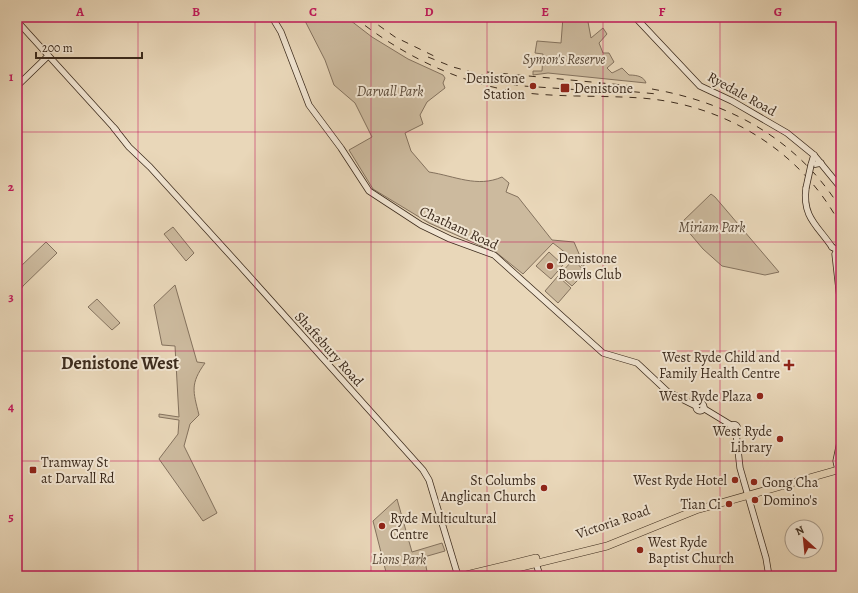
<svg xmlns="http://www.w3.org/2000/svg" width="858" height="593" viewBox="0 0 858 593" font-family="Alegreya,serif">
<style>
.green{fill:#ccba9e;stroke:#84725e}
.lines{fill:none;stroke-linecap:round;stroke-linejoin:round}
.secondary-casing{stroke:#3c2b1d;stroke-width:7}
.highway-casing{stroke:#3c2b1d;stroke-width:8}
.secondary{stroke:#f1e5d2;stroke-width:5.5}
.highway{stroke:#e9d7b9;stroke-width:7}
.rail{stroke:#3c2b1d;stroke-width:1;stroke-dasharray:7 7;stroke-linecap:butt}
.secondary-bridge-casing{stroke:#3c2b1d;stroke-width:7;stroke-linecap:butt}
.secondary-bridge{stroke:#f1e5d2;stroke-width:5.5}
.grid{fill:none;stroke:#c2185b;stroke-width:1;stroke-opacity:0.55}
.poi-dot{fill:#8f2418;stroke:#f1e5d2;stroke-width:1.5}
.labels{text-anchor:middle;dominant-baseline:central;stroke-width:4;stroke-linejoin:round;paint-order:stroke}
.park-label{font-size:14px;font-style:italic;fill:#594837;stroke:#f1e5d2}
.poi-label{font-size:14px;fill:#3c2b1d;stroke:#f1e5d2;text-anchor:end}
.street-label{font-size:14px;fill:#3c2b1d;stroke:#f1e5d2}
.district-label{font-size:18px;font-weight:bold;fill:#3c2b1d;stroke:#f1e5d2}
.neatline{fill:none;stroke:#c2185b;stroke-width:1.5}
.grid-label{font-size:13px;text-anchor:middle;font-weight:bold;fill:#c2185b}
</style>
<rect width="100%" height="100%" fill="#e9d7b9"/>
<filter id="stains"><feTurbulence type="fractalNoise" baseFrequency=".005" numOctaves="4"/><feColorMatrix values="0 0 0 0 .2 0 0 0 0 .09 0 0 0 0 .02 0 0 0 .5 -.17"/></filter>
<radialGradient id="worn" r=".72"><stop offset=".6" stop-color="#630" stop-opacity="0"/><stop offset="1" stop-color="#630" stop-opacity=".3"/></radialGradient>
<g class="green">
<path d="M303,17H346L372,37L408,59L443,75L445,78L443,83L445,88L427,102L420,115L423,124L405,133L411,151L429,172C455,176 477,188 502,177L509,183L506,192L518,197L552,240L574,242L585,268L553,243L523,274L497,253L429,223L373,189L349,150L372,137L355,103L334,85L325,60Z"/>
<path d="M563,17H583L588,22L591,38L603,28L607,34L599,43L603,53H609L614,62L607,68L612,73L622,68L629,75C638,75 644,77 646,83L548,73L533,75V71H542L543,54L535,53L537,41L561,43Z"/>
<polygon points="711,194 715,197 779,272 765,275 722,266 703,249 681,223"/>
<polygon points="173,227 194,253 186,261 164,234"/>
<polygon points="46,242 57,253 23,286 17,296 17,266 19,268"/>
<polygon points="549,252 563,265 551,279 536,266"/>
<polygon points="573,260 586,272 572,286 559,275"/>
<polygon points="558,276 571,288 558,303 545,291"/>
<path d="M175,285L197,362L205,363C190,384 193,391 199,415L190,424L184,446L217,513L203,521L159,459L178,434L179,420L159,417V414L179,417L175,346L162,345L154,305Z"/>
<polygon points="97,299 120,323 112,330 88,307"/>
<polygon points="397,499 412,552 442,543 445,551 424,557 428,576 387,576 373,521"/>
</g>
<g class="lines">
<defs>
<g id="secondary">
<polyline points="272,17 281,32 309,105 341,148 369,191 421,225 450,239 494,255 603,353 637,363 668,392 696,406"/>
<polyline points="635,17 700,86 732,101 787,133 814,155 841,188"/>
<polyline points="17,21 116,130"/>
<polyline points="17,86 48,56"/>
<polyline points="114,128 129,147 150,167 241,267 423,470 429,480 458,576"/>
<polyline points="814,155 811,165 821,163"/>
<path d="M806,188C802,217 818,226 832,247"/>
<polyline points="832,247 837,250 835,254 841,308"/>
<circle cx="700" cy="407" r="4"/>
<polyline points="703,408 731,425"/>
<circle cx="734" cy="428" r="3.5"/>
<polyline points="736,432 740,468 766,558 769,576"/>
<polyline points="838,470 836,461 841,437"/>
<polyline points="536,563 540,576"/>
</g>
<g id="highway">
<polyline points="462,576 536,558"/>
<polyline points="485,576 607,546 696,510 841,469"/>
</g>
</defs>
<use href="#secondary" class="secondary-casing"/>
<use href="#highway" class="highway-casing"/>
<use href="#secondary" class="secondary"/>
<use href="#highway" class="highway"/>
<g class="rail">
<path d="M354,17C399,53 454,81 512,91C555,98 598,95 641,98C724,104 802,151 841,226"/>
<polyline points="367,17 395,37 434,56"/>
<polyline points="428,57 453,67 504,81"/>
<polyline points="487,72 633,86"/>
<polyline points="497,82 523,86 611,92"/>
<polyline points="605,89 657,94"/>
<path d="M652,89C731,103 798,140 841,209"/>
</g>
<defs>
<polyline id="secondary-bridge" points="806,188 811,165"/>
</defs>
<use href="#secondary-bridge" class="secondary-bridge-casing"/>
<use href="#secondary-bridge" class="secondary-bridge"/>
</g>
<path class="grid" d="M138,17V576M255,17V576M371,17V576M487,17V576M603,17V576M720,17V576M17,132H841M17,242H841M17,351H841M17,461H841"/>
<g class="poi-dot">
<circle cx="533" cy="86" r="4"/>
<rect x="560" y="83" width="10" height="10" rx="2"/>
<circle cx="550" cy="266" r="4"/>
<path d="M787 359h4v4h4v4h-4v4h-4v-4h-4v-4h4z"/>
<circle cx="760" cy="396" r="4"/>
<circle cx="780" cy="439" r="4"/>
<rect x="29" y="466" width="8" height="8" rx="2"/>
<circle cx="735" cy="480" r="4"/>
<circle cx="754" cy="482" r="4"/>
<circle cx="544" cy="488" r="4"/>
<circle cx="755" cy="500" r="4"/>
<circle cx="729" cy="504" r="4"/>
<circle cx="382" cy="526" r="4"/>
<circle cx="640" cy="550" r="4"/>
</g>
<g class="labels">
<g class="park-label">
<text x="564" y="59">Symon's Reserve</text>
<text x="390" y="91">Darvall Park</text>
<text x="712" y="227">Miriam Park</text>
<text x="399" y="559">Lions Park</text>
</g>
<g class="poi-label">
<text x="525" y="78">Denistone<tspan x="525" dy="16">Station</tspan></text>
<text x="574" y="88" text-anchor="start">Denistone</text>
<text x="558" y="258" text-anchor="start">Denistone<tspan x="558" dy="16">Bowls Club</tspan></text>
<text x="780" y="357">West Ryde Child and<tspan x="780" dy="16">Family Health Centre</tspan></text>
<text x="752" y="396">West Ryde Plaza</text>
<text x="772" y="431">West Ryde<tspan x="772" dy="16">Library</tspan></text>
<text x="41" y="462" text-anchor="start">Tramway St<tspan x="41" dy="16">at Darvall Rd</tspan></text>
<text x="536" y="480">St Columbs<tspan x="536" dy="16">Anglican Church</tspan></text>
<text x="727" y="480">West Ryde Hotel</text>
<text x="762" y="482" text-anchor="start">Gong Cha</text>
<text x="763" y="500" text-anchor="start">Domino's</text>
<text x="721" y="504">Tian Ci</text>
<text x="390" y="518" text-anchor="start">Ryde Multicultural<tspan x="390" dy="16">Centre</tspan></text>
<text x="648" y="542" text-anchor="start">West Ryde<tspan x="648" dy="16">Baptist Church</tspan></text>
</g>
<g class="street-label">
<text transform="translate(742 94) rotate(29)">Ryedale Road</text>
<text transform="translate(459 228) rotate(25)">Chatham Road</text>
<text transform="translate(329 349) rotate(48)">Shaftsbury Road</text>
<text transform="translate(613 522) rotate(-19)">Victoria Road</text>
</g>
<g class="district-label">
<text x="120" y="363">Denistone West</text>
</g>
</g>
<rect width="858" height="593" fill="none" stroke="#e9d7b9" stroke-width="44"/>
<g transform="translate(804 539) rotate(333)"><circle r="19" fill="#f1e5d2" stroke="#a99b8a"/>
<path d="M0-3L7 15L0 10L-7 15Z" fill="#8f2418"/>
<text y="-6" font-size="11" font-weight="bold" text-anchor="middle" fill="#3c2b1d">N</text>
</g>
<path d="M36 52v6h106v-6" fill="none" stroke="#3c2b1d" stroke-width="2"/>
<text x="42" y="52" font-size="12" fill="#3c2b1d" stroke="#f1e5d2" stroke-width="3" paint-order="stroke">200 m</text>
<rect x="22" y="22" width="814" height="549" class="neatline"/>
<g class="grid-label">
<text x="80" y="16">A</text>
<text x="196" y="16">B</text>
<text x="313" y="16">C</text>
<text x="429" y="16">D</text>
<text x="545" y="16">E</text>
<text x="662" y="16">F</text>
<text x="778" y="16">G</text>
<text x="11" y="81">1</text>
<text x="11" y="191">2</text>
<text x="11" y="301">3</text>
<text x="11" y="411">4</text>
<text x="11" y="521">5</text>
</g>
<rect width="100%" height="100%" filter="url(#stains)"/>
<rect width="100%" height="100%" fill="url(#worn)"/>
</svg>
